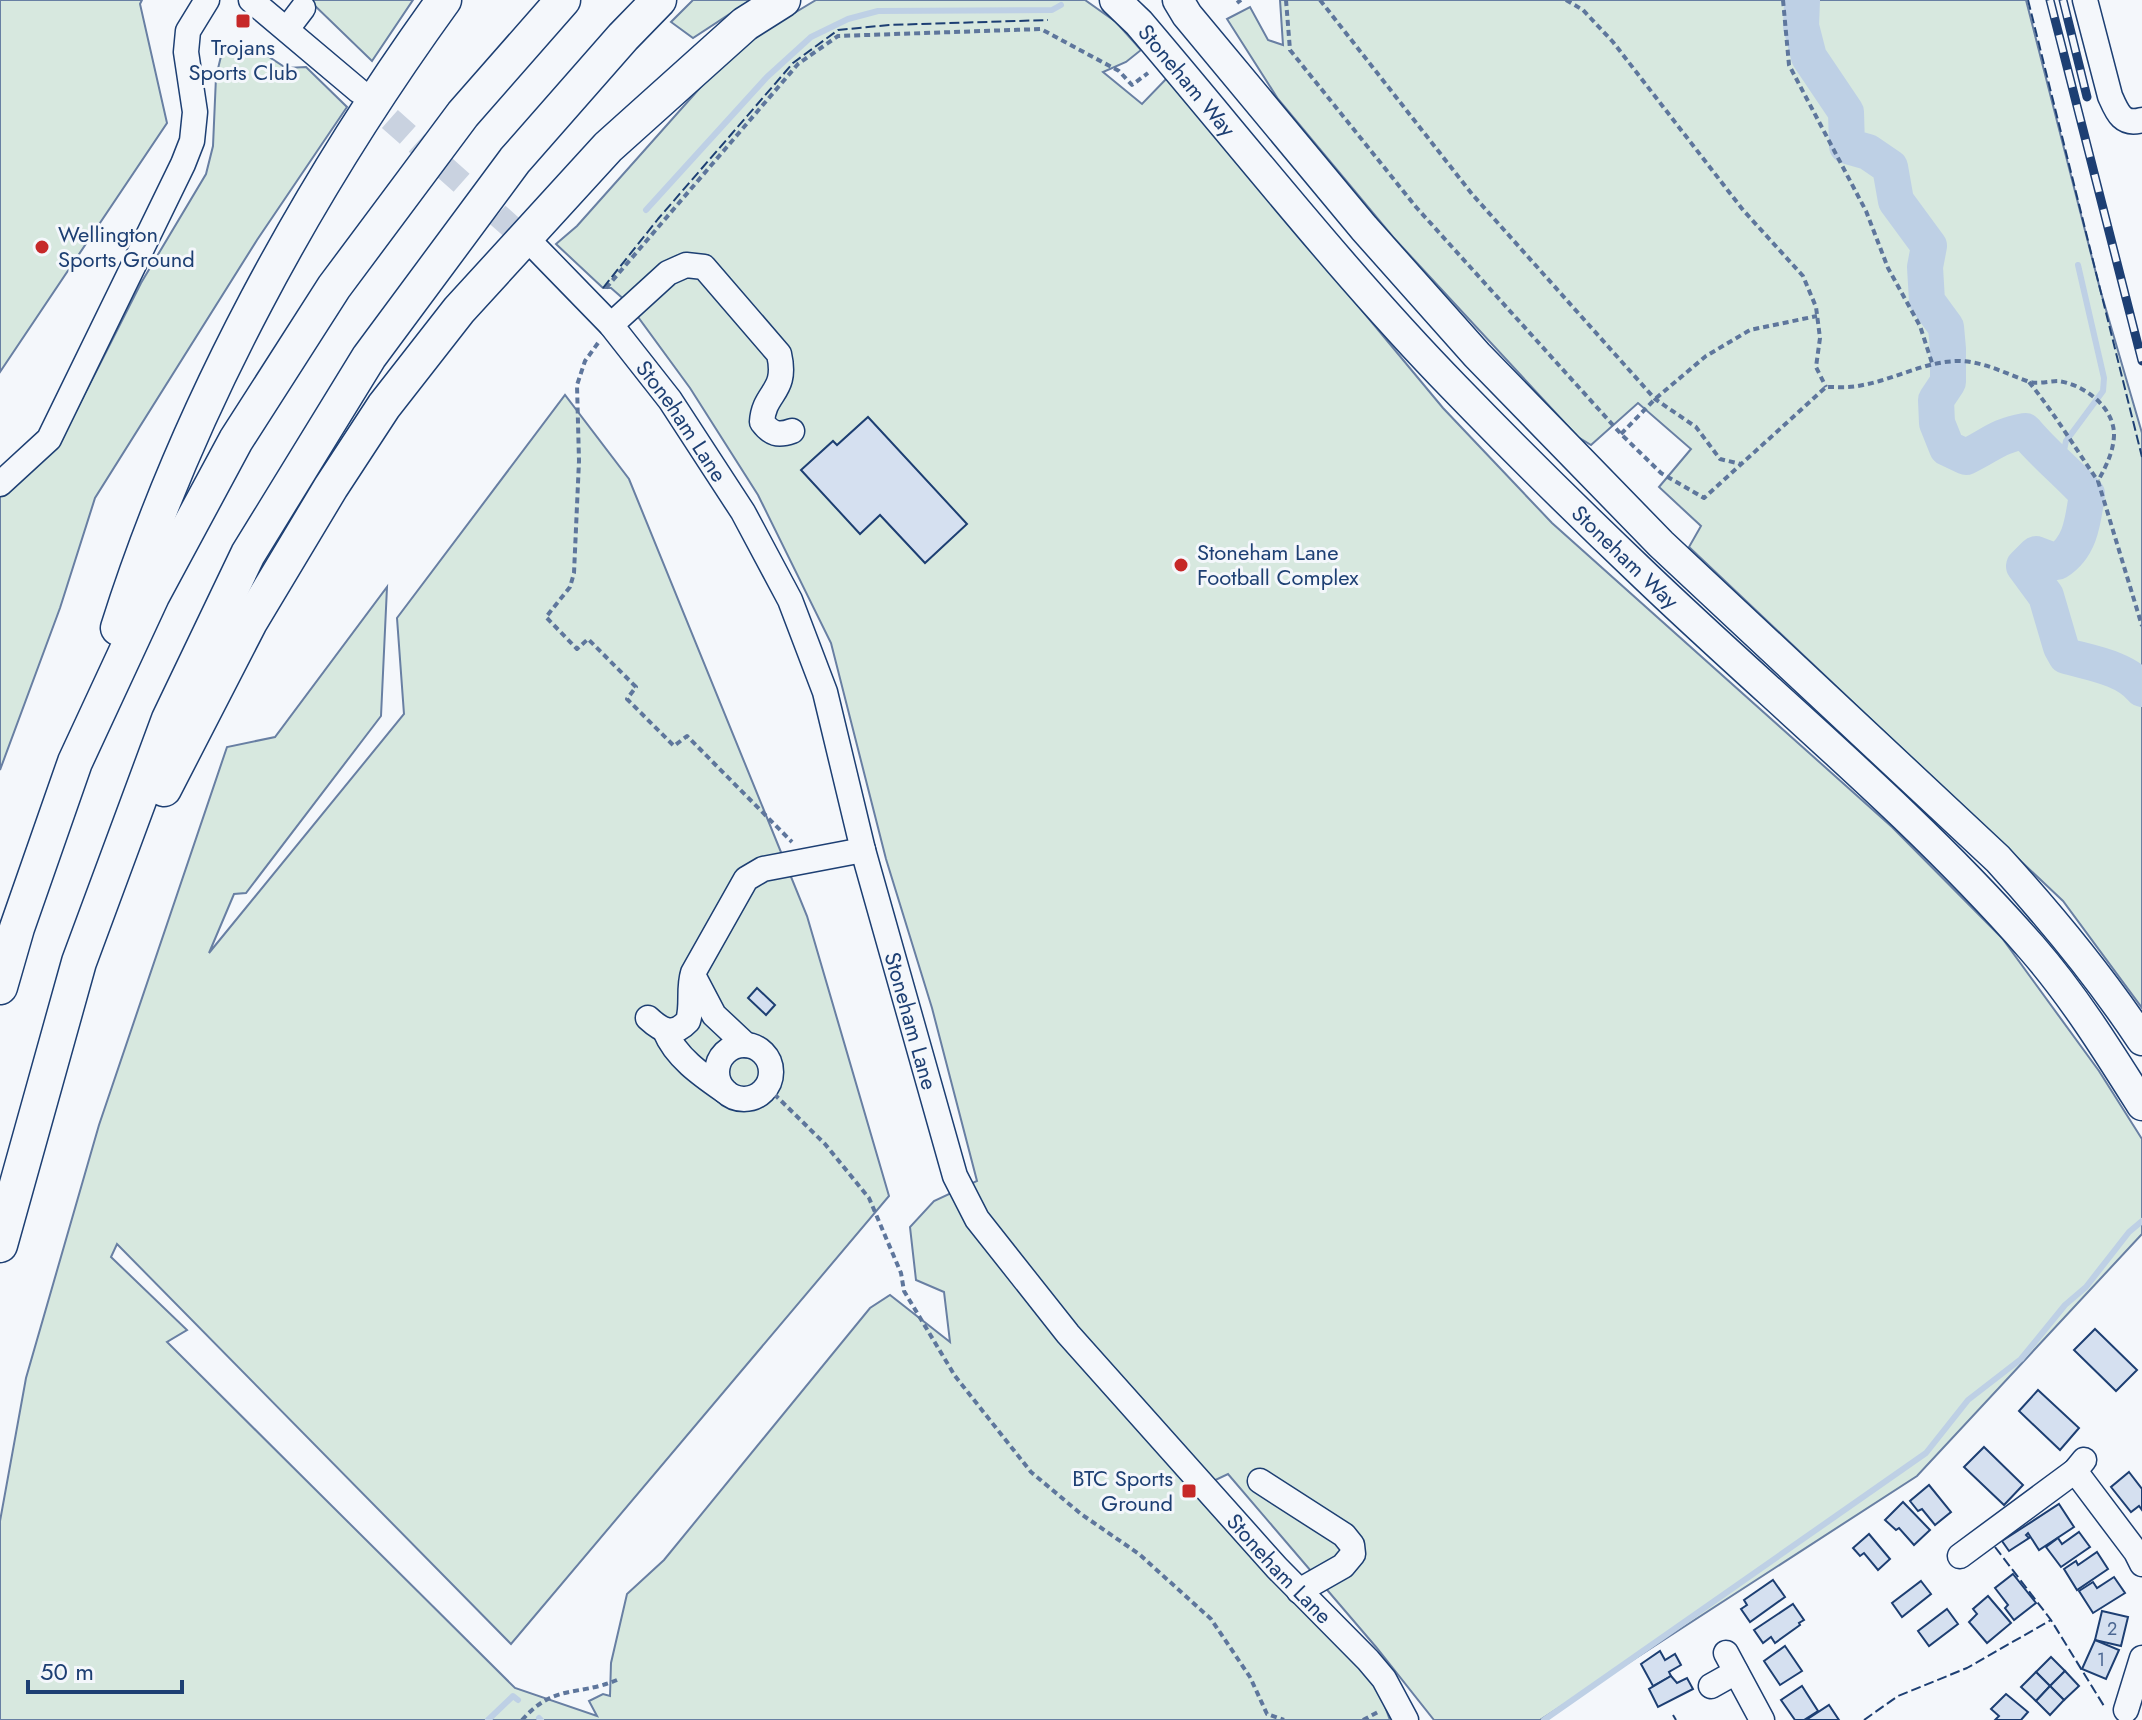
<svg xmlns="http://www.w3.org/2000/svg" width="2142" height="1720" viewBox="0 0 2142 1720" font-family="Jost,sans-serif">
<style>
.green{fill:#d7e8df;stroke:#687fa3;stroke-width:2}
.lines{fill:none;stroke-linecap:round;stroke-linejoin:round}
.stream{stroke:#bed0e5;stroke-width:6}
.river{stroke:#bed0e5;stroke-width:36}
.building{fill:#d5e0f0;stroke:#1d3f73;stroke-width:2}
.minor-tunnel{stroke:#c9d2e0;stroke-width:24;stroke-dasharray:24 12;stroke-linecap:butt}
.minor-casing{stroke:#1d3f73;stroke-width:27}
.major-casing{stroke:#1d3f73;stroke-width:33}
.highway-casing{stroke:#1d3f73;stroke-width:37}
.path{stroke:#5e769c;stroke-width:4;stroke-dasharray:6 4;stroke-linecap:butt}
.minor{stroke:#f4f7fb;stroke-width:24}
.major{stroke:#f4f7fb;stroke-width:30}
.highway{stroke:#f4f7fb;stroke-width:34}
.rail-casing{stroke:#1d3f73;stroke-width:9}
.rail{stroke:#f4f7fb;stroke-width:6;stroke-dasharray:18;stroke-linecap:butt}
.fence{stroke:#1d3f73;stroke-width:2;stroke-dasharray:10 4;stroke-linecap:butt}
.poi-dot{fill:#c62828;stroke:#f4f7fb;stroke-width:3}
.labels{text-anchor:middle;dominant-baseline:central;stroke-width:6;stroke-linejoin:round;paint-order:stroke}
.number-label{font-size:18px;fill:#4b6792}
.poi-label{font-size:22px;fill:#1d3f73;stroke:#f4f7fb;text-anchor:start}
.street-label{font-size:22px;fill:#1d3f73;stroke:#f4f7fb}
</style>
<rect width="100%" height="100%" fill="#f4f7fb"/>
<g class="green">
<polygon points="0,0 142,0 140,4 167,123 0,372"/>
<polygon points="309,0 413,0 372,61"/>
<polygon points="693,0 751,0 693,38 671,22"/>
<polygon points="816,0 1085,0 1116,22 1141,50 1126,62 1103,72 1142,104 1168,77 1443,408 1552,523 1892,827 2002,938 2099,1071 2142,1139 2142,1234 1917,1476 1540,1720 1434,1720 1376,1647 1228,1474 1192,1491 1255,1561 1374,1677 1390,1720 0,1720 0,1521 26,1378 99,1125 227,747 275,737 387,587 381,716 246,893 234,894 209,953 404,714 397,618 565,395 629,479 807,916 889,1196 511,1644 117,1244 111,1257 187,1330 167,1342 515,1688 597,1716 589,1701 603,1694 610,1696 611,1663 627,1594 664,1560 870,1308 890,1295 950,1342 944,1292 916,1280 910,1227 934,1201 977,1181 932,1008 886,859 831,643 758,495 690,388 627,302 611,288 603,288 556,244 577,226 723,62 766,30"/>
<polygon points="1280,0 2026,0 2100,289 2142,433 2142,1008 2063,901 1689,547 1701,526 1659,487 1691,449 1638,403 1591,445 1578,437 1393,237 1278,99 1227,19 1250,7 1268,40 1283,45"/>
<polygon points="241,44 257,49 286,68 306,67 347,107 257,240 95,498 60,608 0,770 0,495 61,441 141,283 206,174 213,146 216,77 222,52"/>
</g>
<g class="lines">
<g class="stream">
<polyline points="646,210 767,77 811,37 848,19 878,11 1052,10 1061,5"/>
<polyline points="2061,465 2066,441 2103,391 2104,378 2078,265"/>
<polyline points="539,1718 541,1720"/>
<polyline points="488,1720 513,1696 518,1700"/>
<polyline points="1544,1720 1926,1453 1968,1400 2021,1359 2065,1305 2086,1287 2129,1232 2142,1221"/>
</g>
<path class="river" d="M1802,0L1801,26L1809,57L1846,112L1847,146L1868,152L1890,167L1896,201L1929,246L1925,267L1927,301L1946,327L1948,349V382L1936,400L1937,423L1947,448L1966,457C1991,445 1997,436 2025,431C2044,454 2067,472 2087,494C2083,520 2081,547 2057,562L2036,554L2024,566L2046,596L2061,647L2066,656C2091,663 2125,668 2142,689"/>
</g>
<g class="building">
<polygon points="868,417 967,524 925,563 880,515 860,534 801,470 833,441 837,445"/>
<polygon points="757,988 775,1005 766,1015 748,998"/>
<polygon points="2095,1329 2137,1370 2116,1391 2074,1350"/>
<polygon points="2038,1390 2079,1428 2060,1450 2019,1411"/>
<polygon points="1984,1447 2023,1485 2004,1505 1964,1467"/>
<polygon points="2129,1472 2142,1489 2142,1510 2139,1506 2131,1512 2111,1487"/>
<polygon points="1929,1485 1951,1512 1935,1525 1922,1509 1918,1511 1910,1501"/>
<polygon points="1903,1502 1930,1530 1914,1545 1899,1528 1896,1530 1885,1520"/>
<polygon points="2059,1504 2074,1527 2039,1550 2028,1533 2026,1535 2029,1538 2009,1551 2002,1541"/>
<polygon points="2079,1532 2090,1547 2061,1567 2046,1547 2058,1538 2062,1544"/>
<polygon points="1869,1534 1890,1559 1878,1570 1864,1553 1860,1556 1853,1548"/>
<polygon points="2097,1552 2108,1569 2077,1590 2064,1569 2076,1561 2078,1565"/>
<polygon points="2013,1574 2036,1603 2014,1620 2005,1608 2008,1605 1995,1588"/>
<polygon points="2114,1577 2125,1593 2093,1613 2079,1591 2093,1582 2097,1588"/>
<polygon points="1773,1580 1785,1597 1750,1622 1741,1609 1747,1605 1744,1600"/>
<polygon points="1921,1581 1931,1594 1902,1617 1892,1603"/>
<polygon points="1988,1596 2011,1623 1987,1643 1969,1622 1977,1614 1973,1609"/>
<polygon points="1793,1604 1804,1620 1799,1623 1800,1625 1775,1643 1771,1637 1763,1643 1754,1630"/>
<polygon points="1947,1609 1958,1624 1929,1646 1918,1631"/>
<polygon points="2102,1611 2128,1617 2121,1646 2095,1640"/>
<polygon points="2095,1640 2119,1650 2106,1679 2082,1669"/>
<polygon points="1785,1646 1802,1671 1780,1685 1764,1661"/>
<polygon points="1660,1651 1665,1660 1675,1654 1681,1665 1669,1672 1671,1676 1653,1686 1641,1664"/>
<polygon points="2051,1657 2065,1671 2050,1686 2036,1672"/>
<polygon points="2065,1671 2079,1686 2064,1700 2050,1686"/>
<polygon points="2036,1672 2050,1686 2036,1701 2021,1687"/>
<polygon points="1671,1676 1677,1683 1687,1678 1693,1689 1658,1707 1649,1689"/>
<polygon points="1802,1686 1818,1711 1804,1720 1795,1720 1781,1700"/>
<polygon points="2050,1686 2064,1700 2050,1715 2036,1701"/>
<polygon points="2006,1694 2028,1712 2021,1720 1995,1720 1999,1716 1991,1709"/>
<polygon points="1829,1705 1839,1720 1806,1720"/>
</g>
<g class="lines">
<polyline class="minor-tunnel" points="363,95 536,249"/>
<defs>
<g id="minor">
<polyline points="251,0 359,91"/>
<path d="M2085,0L2110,96C2117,112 2122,126 2142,120"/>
<polyline points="287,29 303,8"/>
<path id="s1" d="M538,250L611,325L670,400L743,512L790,600L825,692L863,850L955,1176L977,1219L1068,1334L1277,1568L1368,1660L1384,1679L1406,1720"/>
<path d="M611,325L668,273L686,265L704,267L779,354C788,393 764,391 762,422C771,434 778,436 792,431"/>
<polyline points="0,484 49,439 183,164 192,141 195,112 186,52 188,31 207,0"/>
<polyline points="693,975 714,1015 746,1045"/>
<path d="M648,1018C662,1031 673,1037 688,1021C693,1005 688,989 693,973L746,879L763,869L863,850"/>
<path d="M665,1031C676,1058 703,1076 726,1092"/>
<circle cx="744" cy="1072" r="27"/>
<polyline points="2075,1471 2136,1552 2142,1564"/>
<polyline points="1260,1481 1344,1535 1352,1545 1353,1554 1343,1566 1299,1591"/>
<polyline points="1960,1556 2075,1471 2084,1460"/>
<polyline points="1726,1653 1762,1720"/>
<polyline points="1711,1686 1736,1672"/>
<polyline points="2126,1710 2142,1658"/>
</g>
<g id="major">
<path id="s2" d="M1115,0L1139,23C1243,145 1343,273 1455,388C1515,450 1577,511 1640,571C1770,696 1912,811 2031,947C2073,995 2108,1051 2142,1105"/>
<path d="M1178,0L1187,15L1364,228L1477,355L1661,544L1998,859C2050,916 2099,975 2142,1040"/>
</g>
<g id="highway">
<path d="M118,628C188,406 308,188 444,0"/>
<polyline points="164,789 250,622 331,487 384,406 459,310 608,147 745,24 783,0"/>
<polyline points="0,987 17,928 75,762 152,596 236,440 334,287 463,114 563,0"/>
<polyline points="0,1245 79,962 169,719 248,554 369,357 515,160 623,37 659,0"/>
</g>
</defs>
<use href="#minor" class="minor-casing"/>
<use href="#major" class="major-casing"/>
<use href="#highway" class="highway-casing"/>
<g class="path">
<path d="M1286,0L1290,50L1416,207L1621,434L1661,473L1704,498L1826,387C1838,387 1851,388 1863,385C1895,379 1924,362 1957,361C1983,361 2004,373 2027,381C2036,385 2048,381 2058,381C2083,384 2115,407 2114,436C2113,453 2106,466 2098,481L2142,626"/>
<polyline points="1320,0 1472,194 1655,399 1696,427 1720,459 1741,464"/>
<polyline points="1566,0 1583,10 1613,42 1743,210 1803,276 1816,307 1820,338 1816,367 1826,387"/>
<polyline points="1783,0 1789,65 1866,211 1888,268 1920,326 1932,363"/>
<polyline points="1237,3 1241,0"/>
<polyline points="606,288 798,64 838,36 1041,29 1119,71 1132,85 1148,73"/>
<polyline points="598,343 585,361 577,385 579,461 574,573 570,587 546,617 577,649 588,639 636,687 627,699 674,746 687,736 792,842"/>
<path d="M2029,382C2055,414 2075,448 2098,481"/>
<polyline points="1621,434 1655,399 1706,356 1750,330 1817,316"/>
<polyline points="767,1087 825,1144 869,1198 901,1273 904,1291 955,1376 1031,1472 1081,1514 1139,1554 1211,1619 1250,1677 1267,1714 1284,1720"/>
<path d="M522,1720C555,1683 576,1697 617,1680"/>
<polyline points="1363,1720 1378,1712"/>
</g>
<use href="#minor" class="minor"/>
<use href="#major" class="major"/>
<use href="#highway" class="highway"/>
<defs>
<g id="rail">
<polyline points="2050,0 2142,361"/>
<polyline points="2063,0 2087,97"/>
</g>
</defs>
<use href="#rail" class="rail-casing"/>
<use href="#rail" class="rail"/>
<g class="fence">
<polyline points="2028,0 2142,457"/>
<polyline points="603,288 658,219 793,63 838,30 889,25 1048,20"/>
<polyline points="1995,1547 2051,1620 2104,1706"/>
<polyline points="1673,1715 1676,1720"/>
<polyline points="1864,1720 1898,1696 1967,1668 2051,1620"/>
</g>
</g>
<g class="poi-dot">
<rect x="235" y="13" width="16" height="16" rx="4"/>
<circle cx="42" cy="247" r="8"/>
<circle cx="1181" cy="565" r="8"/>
<rect x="1181" y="1483" width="16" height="16" rx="4"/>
</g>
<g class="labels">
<g class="number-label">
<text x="2112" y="1629">2</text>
<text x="2101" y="1660">1</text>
</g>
<g class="poi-label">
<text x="243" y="47" text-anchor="middle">Trojans<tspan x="243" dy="25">Sports Club</tspan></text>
<text x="58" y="234">Wellington<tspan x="58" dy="25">Sports Ground</tspan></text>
<text x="1197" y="552">Stoneham Lane<tspan x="1197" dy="25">Football Complex</tspan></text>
<text x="1173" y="1478" text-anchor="end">BTC Sports<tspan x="1173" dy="25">Ground</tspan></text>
</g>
<g class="street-label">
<text stroke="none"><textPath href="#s2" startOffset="108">Stoneham Way</textPath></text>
<text stroke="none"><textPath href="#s1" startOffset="224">Stoneham Lane</textPath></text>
<text stroke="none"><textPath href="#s2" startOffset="756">Stoneham Way</textPath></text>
<text stroke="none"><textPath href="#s1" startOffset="872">Stoneham Lane</textPath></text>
<text stroke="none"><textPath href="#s1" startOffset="1544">Stoneham Lane</textPath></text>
</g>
</g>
<path d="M28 1680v12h154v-12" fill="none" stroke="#1d3f73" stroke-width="4"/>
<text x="40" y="1680" font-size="24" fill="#1d3f73" stroke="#f4f7fb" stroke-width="6" paint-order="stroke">50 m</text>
</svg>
